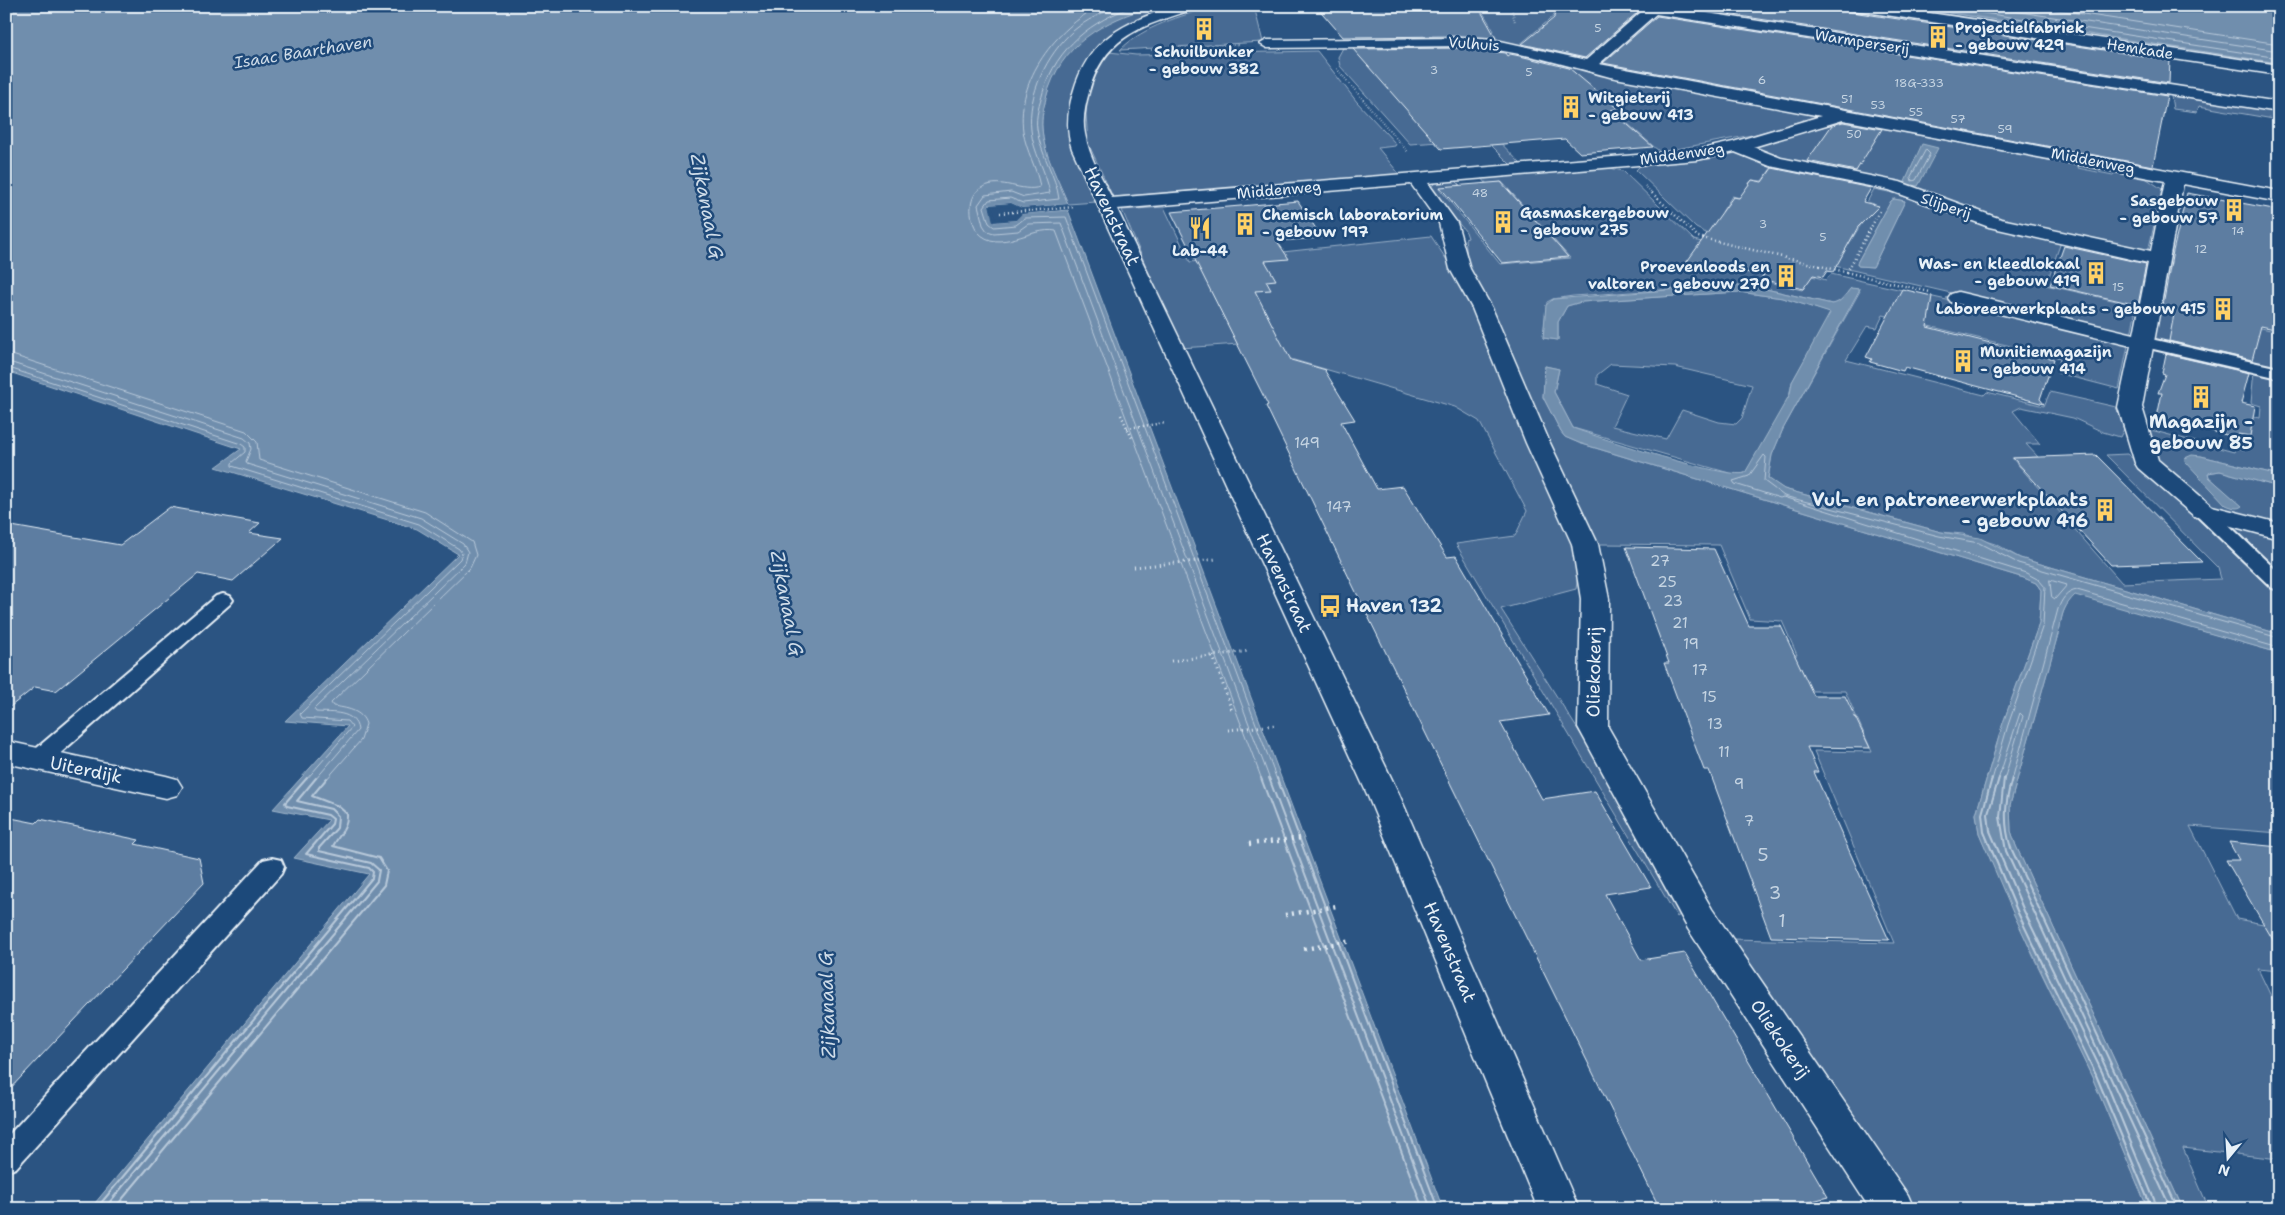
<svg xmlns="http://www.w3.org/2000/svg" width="2285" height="1215" viewBox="0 0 2285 1215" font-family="'Shantell Sans',sans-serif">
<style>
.green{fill:#476b93;stroke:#98aec6;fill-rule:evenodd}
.water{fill:#708ead;stroke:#a0b6cb}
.pier{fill:#2b5482}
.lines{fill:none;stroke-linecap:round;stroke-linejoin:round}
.shore-far1{stroke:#b8c9da;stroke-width:1}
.shore{stroke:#b8c9da;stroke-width:2}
.building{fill:#5d7da1;stroke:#e8f1f8}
.lane-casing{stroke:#e8f1f8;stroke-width:4}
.street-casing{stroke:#e8f1f8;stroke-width:3}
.path-far3{stroke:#e8f1f8;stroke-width:2;stroke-dasharray:0.5 2;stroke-linecap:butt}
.path-far2{stroke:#e8f1f8;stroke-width:2.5;stroke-dasharray:1 3;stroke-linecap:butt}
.path-far1{stroke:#e8f1f8;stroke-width:3;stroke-dasharray:1 4;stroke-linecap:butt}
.path{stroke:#e8f1f8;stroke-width:4.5;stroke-dasharray:2 5;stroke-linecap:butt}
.lane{fill:#1f4a7a;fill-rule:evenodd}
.street{fill:#1f4a7a;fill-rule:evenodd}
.labels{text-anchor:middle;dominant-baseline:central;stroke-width:5;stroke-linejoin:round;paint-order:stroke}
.far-number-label{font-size:12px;fill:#c5d4e2}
.far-poi-label{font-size:15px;font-weight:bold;fill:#e8f1f8;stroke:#1f4a7a;text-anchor:start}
.far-street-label{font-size:15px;fill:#e8f1f8;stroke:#1f4a7a}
.number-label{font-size:15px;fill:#c5d4e2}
.far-water-label{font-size:16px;font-style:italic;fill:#d0dde9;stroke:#1f4a7a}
.street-label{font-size:18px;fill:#e8f1f8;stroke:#1f4a7a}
.poi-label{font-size:18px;font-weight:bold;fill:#e8f1f8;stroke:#1f4a7a}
.near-number-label{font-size:18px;fill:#c5d4e2}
.water-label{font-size:19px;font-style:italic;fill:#d0dde9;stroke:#1f4a7a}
</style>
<rect width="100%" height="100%" fill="#2b5482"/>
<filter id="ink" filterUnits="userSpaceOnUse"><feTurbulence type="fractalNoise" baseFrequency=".02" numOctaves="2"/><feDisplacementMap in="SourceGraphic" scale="10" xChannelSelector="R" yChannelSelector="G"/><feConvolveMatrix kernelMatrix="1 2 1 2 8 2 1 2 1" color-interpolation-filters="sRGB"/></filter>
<g filter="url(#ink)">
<g class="green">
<path d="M1154,6H1184L1096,50L1075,145L1096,202L1068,204C1059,181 1043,154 1042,128C1041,118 1044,107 1046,98C1059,44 1104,19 1154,6Z"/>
<path d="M1213,6H1254L1263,42L1120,50C1145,25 1180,17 1213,6Z"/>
<polygon points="1479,6 1566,6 1518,46 1483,39 1494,31"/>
<polygon points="1860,6 1905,6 2279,63 2279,69"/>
<polygon points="1367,45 1502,50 1555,60 1606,74 1818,116 1752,135 1660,152 1612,110 1618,109 1611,103 1604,104 1555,61 1486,66 1492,134 1521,164 1511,165 1485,139 1410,144 1340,66 1338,57 1344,46"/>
<polygon points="1317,51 1357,102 1396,144 1395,146 1378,148 1400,175 1113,197 1088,143 1086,114 1088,92 1093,76 1109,52 1136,55"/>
<polygon points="2171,96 2207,101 2209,98 2279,110 2279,120 2199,106 2197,112 2173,109"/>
<polygon points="1844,121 2079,166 2078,168 2113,175 2115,173 2147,179 2162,189 2148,252 1998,221 1910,188 1776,159 1750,147"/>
<polygon points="1736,151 1774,164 1762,181 1752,180 1749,183 1749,200 1732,196 1722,212 1737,216 1718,239 1696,228 1636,170 1642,164 1710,159"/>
<path d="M1606,167L1623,171L1694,240L1771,260L1760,280L1802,290L1812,276L1826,280L1831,274L2129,341L2119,389L2057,373L2060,358L1883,315L1877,328L1867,326L1846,360L1984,395L1987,392L2044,406L2050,392L2116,407L2124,429L2120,437L2103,432L2073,418L2021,407L2013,411L2040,444H2026L2038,457L2012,458L2122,583L2221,579L2218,568L2106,455L2127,454L2207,519L2279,591V634L2020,558L1995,544L1963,534L1941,532L1784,489L1768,479L1772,455L1783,429L1860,291L1851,288C1845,295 1841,303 1832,304L1757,287L1732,285L1573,296L1553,299L1547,302L1543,338L1558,340V322L1567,306L1581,302L1739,292L1783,298L1831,313L1792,382C1788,411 1761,447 1745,473L1736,475L1573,428L1554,392L1559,369L1545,366L1543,397L1561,432L1565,437L1579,443L2024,578L2036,583L2041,590L2039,624L2003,723L1976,814L1979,833L2033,956L2092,1077L2148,1209H1898L1731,939L1894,943L1814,751L1872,752L1845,691H1787L1769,656L1797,655L1782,621L1750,619L1719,545L1599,544L1588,532L1518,386L1512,352L1504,333L1492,315L1468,266L1465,239L1468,238L1466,232L1429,188L1438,181L1454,179L1461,186L1439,188L1500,264L1570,258L1502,182L1487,184L1481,177ZM1611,364L1675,367L1752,385L1742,418L1736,424L1719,422L1682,410L1666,439L1612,426L1627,394L1597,384V375Z"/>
<path d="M1874,189L1908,196L2061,242L2046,285L2121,302L2136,308L2131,335L1792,256H1841L1874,204L1867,202ZM1894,199L1905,201L1873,267L1859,266L1857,263L1891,201Z"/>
<polygon points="1164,207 1190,262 1431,236 1458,277 1568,522 1580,563 1576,589 1501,609 1691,907 1677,917 1456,544 1515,536 1527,511 1479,421 1455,407 1239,344 1181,348 1122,210"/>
<polygon points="2159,305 2279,332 2279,370 2152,340"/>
<polygon points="2254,370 2279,376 2279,475 2201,456 2185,458 2241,506 2209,477 2208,473 2220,471 2279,487 2279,527 2206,506 2159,465 2147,429 2234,452 2236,447 2245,450 2248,416 2260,418 2261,406 2251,403"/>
<polygon points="2217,519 2279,535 2279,579"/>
<path d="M2075,594L2279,653V833L2190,826L2237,919L2279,927V971L2258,969L2279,1013V1159L2183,1148L2209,1209H2183L2016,846L2011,831L2010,805L2060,627C2062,612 2065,605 2075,594Z"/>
</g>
<g class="water">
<path d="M6,6H1154C1104,20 1060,44 1046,98C1044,107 1041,118 1042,128C1043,154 1059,181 1068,204L1022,208L1011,203L989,205L994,222L1016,220L1022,214L1068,210L1443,1209H90L369,874L294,858L329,820L273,809L348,726L285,721L458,554L417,529L216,467L241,449L6,371Z"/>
<polygon points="1905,6 2279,6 2279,63"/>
<polygon points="1922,144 1938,148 1918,186 1904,184"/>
<polygon points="1894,199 1905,201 1873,267 1858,266 1857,263 1891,201"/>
<path d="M1732,285L1757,287L1832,304C1841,303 1845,295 1851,288L1860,289L1783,429L1772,455L1768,478L1784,489L1941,532L1980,538L2020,558L2279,634V653L2075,595C2065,605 2062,612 2060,627L2010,805L2011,831L2016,846L2183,1209H2148L2092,1077L2014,915L1979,833L1976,814L2003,723L2039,624L2041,590L2036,583L2024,578L1579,443L1565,437L1561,432L1543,397L1545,366L1559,369L1554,392L1573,428C1600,438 1725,479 1745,473L1790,394L1792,382L1830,313L1783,298L1739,292L1581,302L1567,306L1558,322V340L1543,338L1546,305L1553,299Z"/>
<path d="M2192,455L2201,456L2279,475V487L2220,471L2208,473L2209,477L2242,506C2237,510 2231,507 2226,505L2185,461V458Z"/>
</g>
<polygon class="pier" points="1011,203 1022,208 1070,204 1068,207 1022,211 1010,206 992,207 995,219 1015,218 1022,211 1069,207 1071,209 1022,214 1016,220 993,222 989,205"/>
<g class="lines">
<g class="shore-far1">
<path d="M1099,6C1056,29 1016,79 1023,131C1026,151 1037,168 1040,187C1021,193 1002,177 983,187C975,191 972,198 971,206C970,215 973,225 978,232C998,255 1032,226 1056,231L1262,780"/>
<path d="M1117,6C1102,13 1086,20 1073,31C1047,54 1027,95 1031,130C1033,152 1046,171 1050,193L1024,197L1011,192L985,195L978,205L983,225L987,231L994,233L1018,231L1028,224L1061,223L1270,780"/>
<path d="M1135,6C1092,20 1057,47 1043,92C1040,104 1035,116 1037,129C1040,154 1056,175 1059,199L1023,203L1010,198L989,200L984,207L989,223L994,227L1016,225L1025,218L1066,217L1277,780"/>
<polyline points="1938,6 2279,58"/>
<polyline points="1980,6 2279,51"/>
<polyline points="2031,6 2279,44"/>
<polygon points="1926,150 1930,154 1916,180 1912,181 1911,177"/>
<path d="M6,353L246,431L257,442L259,460L425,512L472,542L476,555L470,568L331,703L333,706C346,708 362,710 366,724L361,740L326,780"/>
<path d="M6,361L244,438L250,443L251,449L246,461L247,464L421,518L463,544L468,552L465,563L314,709L316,712C332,713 355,710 358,730L315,780"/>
<polyline points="6,367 241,444 245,447 245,452 232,463 232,466 419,524 459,549 462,553 460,559 300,714 302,718 347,721 352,727 306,780"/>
<polygon points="2050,580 2067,585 2055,599 2052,597"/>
<polyline points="1992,780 2008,725 2043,625 2045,587 2039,580 2026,573 1783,497 1780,498 1735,484 1733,481 1749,476 1764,455 1766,457 1764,481 1784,496 1939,536 1979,543 2018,563 2279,638"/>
<polyline points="1998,780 2020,713 2023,716 2004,780"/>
<path d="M2012,780L2058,609C2062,599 2066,592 2077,590L2279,648"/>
</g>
<g class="shore">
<polyline points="1261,778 1423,1209"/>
<polyline points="1269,778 1431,1209"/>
<polyline points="1277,778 1438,1209"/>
<polyline points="1992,778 1982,814 1984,832 2018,913 2096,1075 2152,1209"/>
<polyline points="1999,778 1988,814 1990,831 2024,911 2102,1072 2158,1209"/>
<polyline points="2004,778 2000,817 2006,851 2171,1209"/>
<path d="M2012,778C2005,803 2003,823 2011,848L2178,1209"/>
<polyline points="96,1209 372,878 373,872 369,868 306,854 332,824 333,819 328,815 287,806 285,803 307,778"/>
<polyline points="104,1209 377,881 379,870 371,863 319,851 319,848 337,828 338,816 331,809 297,801 316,778"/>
<path d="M114,1209L384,885L387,871L379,858L333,846C339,835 348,828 347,814L338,806L312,796L327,778"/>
</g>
</g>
<g class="building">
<polygon points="1316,6 1478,6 1496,38 1464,36 1343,37"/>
<polygon points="1555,6 1645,6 1585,58 1522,44 1554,18"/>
<polygon points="1676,6 1812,6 2170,60 2169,83"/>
<polygon points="1657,16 2167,96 2153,166 1603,63"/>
<polygon points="1464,48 1505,53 1507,56 1510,54 1520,56 1569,68 1618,109 1611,110 1653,147 1580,153 1565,139 1441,149 1353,49"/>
<polygon points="1843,122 1882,129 1856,171 1807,161 1832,125"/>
<polygon points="1772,168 1871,188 1863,202 1879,206 1858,227 1833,272 1827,271 1823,277 1813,275 1803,289 1761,279 1764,275 1686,263 1733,197 1739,198 1752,180 1762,182"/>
<polygon points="1501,182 1568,257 1502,263 1440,187"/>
<polygon points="2187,193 2279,210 2279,330 2261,326 2252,360 2169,341 2174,314 2162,311 2173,251"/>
<polygon points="1298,201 1322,238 1277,241 1289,259 1265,261 1276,280 1266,281 1271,290 1255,291 1281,342 1291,360 1326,370 1325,371 1355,420 1341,422 1377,489 1403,486 1447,557 1456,556 1549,715 1500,722 1542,799 1595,791 1651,887 1605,894 1641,960 1685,953 1828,1197 1782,1209 1660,1209 1355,590 1266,406 1268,405 1171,212"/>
<polygon points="2064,246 2146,264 2138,305 2050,285"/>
<polygon points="1902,289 1932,296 1927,327 2054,359 2040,399 2044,404 1905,367 1903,371 1870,362 1872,359 1866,357"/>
<polygon points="2166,354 2249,373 2241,403 2255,406 2250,436 2238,434 2238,438 2157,417 2162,393 2158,393 2165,374 2162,373"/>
<polygon points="2096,455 2101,460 2202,562 2111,565 2013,458"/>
<polygon points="170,507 260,523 249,533 283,538 233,581 198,574 56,691 35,687 6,710 6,525 120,545"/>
<polygon points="1626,547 1714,549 1749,626 1781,626 1814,696 1845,696 1870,748 1807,747 1818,772 1814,772 1889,940 1771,937 1709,770 1704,770 1664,663 1669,663"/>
<polygon points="6,817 36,823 40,819 139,840 135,844 199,858 204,883 6,1093"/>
<polygon points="2229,842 2279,847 2279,950 2226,860 2239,860"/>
</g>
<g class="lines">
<defs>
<g id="lane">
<polygon points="2142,337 2279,368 2279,378 2136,345 2134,342 2136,339"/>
<polygon points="2203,505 2210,507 2279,573 2279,590 2272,588 2196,515 2194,511 2196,507"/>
<polygon points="223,594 230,596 233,600 230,604 47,765 39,767 31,765 28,759 31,753 216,596"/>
<polygon points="272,858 281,860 284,867 281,874 16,1168 6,1172 6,1138 263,860"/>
</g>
<g id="street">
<path d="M1174,6H1196L1194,9C1143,26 1104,35 1089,92C1085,106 1082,120 1085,134C1089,157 1102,178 1112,198L1697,150L1733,142L1821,116L1610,77C1561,64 1517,50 1464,46L1267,48L1260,44L1267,40L1464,38L1496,40L1586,60L1648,6H1662L2279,102V112L1656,14L1599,64L2279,191V202L2183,184L2142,407L2158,460L2212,506L2279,523V539L2194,516L2138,468L2135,463L2118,407L2131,346L1951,302L1948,298L1951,294L1958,292L2134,334L2148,263L1989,227L1889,190L1770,166L1735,152L1697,160L1428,183L1457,223L1470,269L1492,308L1550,443L1598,544L1609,599L1608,727L1712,909L1908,1195L1914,1209H1870L1688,929L1578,727L1581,599L1572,544L1526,443L1472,308L1450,269L1439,223L1411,184L1117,209L1399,794L1579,1209H1538L1367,794L1072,149C1066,130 1067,113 1073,93C1088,38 1124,23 1174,6ZM1843,120L2165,181L2151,251L2001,219L1900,182L1781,158L1753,147Z"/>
<polygon points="1846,6 1883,6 2279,65 2279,75 1853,10"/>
<polygon points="6,741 166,776 177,779 182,787 177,795 166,798 6,763"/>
</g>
</defs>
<use href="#lane" class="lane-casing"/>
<use href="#street" class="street-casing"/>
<g class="path-far3">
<polyline points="1511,6 1515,22"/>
<polyline points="1151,50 1239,45"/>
<polyline points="1337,69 1408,152"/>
<polyline points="1645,186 1653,194"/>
</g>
<g class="path-far2">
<polyline points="1652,193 1698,237 1930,292"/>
<polyline points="1000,213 1075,207"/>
<polyline points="1847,272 1881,209"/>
<polyline points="1121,415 1133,440"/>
<polyline points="1127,428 1165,423"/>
</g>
<g class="path-far1">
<polyline points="1134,567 1217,559"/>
<polyline points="1213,656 1232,711"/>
<polyline points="1171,661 1249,651"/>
<polyline points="1228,730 1275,725"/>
</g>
<g class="path">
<polyline points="1249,844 1303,838"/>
<polyline points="1285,915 1337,906"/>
<polyline points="1304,949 1352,941"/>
</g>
<use href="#lane" class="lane"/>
<use href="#street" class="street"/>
</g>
</g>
<defs>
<symbol id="building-bare" viewBox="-9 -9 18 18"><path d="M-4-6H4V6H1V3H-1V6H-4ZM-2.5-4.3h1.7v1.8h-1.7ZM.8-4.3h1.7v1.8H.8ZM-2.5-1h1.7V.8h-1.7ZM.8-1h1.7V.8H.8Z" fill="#ffd166" stroke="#1f4a7a" stroke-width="2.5" paint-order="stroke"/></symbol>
<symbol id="restaurant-bare" viewBox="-9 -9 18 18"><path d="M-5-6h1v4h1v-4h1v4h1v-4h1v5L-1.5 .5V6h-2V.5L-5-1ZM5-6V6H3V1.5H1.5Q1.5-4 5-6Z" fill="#ffd166" stroke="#1f4a7a" stroke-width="2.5" paint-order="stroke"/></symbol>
<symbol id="bus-bare" viewBox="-9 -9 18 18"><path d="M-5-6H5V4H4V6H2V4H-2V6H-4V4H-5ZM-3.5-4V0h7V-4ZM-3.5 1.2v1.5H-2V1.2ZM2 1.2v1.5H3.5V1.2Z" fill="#ffd166" stroke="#1f4a7a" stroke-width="2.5" paint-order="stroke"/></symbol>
</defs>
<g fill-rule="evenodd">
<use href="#building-bare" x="1188" y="13" width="32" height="32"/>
<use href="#building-bare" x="1922" y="21" width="32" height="32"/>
<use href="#building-bare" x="1555" y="91" width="32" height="32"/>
<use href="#building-bare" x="2218" y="194" width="32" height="32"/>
<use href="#building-bare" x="1487" y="206" width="32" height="32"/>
<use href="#building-bare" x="1229" y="208" width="32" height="32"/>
<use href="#restaurant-bare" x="1184" y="212" width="32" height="32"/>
<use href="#building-bare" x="2080" y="257" width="32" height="32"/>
<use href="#building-bare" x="1770" y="260" width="32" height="32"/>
<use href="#building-bare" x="2207" y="293" width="32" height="32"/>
<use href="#building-bare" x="1947" y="345" width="32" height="32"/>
<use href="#building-bare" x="2185" y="381" width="32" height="32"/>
<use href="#building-bare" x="2089" y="494" width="32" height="32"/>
<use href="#bus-bare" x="1314" y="590" width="32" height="32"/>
</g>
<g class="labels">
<g class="far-number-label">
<text x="1598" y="28">5</text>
<text x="1434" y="70">3</text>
<text x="1529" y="72">5</text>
<text x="1762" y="80">6</text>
<text x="1919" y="83">18G-333</text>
<text x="1847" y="99">51</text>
<text x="1878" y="105">53</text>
<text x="1916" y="112">55</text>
<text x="1958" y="119">57</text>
<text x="2005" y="129">59</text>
<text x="1854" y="134">50</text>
<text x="1480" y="193">48</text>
<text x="1763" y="224">3</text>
<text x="2238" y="231">14</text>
<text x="1823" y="237">5</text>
<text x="2201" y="249">12</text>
<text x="2118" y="287">15</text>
</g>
<g class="far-poi-label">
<text x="1955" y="28">Projectielfabriek<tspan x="1955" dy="17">- gebouw 429</tspan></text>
<text x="1204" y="52" text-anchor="middle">Schuilbunker<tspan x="1204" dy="17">- gebouw 382</tspan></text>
<text x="1588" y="98">Witgieterij<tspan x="1588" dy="17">- gebouw 413</tspan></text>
<text x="2218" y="201" text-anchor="end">Sasgebouw<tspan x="2218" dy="17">- gebouw 57</tspan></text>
<text x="1520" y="213">Gasmaskergebouw<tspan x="1520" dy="17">- gebouw 275</tspan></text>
<text x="1262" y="215">Chemisch laboratorium<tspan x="1262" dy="17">- gebouw 197</tspan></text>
<text x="1200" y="251" text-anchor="middle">Lab-44</text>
<text x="2080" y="264" text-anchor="end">Was- en kleedlokaal<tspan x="2080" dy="17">- gebouw 419</tspan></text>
<text x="1770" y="267" text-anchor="end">Proevenloods en<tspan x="1770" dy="17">valtoren - gebouw 270</tspan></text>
<text x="2206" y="309" text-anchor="end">Laboreerwerkplaats - gebouw 415</text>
<text x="1980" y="352">Munitiemagazijn<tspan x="1980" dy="17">- gebouw 414</tspan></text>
</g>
<g class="far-street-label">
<text transform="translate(1862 42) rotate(9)">Warmperserij</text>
<text transform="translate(1474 44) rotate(4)">Vulhuis</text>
<text transform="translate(2140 49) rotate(9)">Hemkade</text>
<text transform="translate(1682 154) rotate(-8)">Middenweg</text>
<text transform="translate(2093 161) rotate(11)">Middenweg</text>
<text transform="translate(1279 190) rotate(-5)">Middenweg</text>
<text transform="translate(1946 206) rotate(19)">Slijperij</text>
</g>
<g class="number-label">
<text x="1307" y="443">149</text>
<text x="1339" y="507">147</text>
<text x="1660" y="561">27</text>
<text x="1667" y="582">25</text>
<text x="1673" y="601">23</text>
<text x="1680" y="623">21</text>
<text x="1691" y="644">19</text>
<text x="1700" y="670">17</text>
<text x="1709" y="697">15</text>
<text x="1715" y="724">13</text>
<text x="1724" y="752">11</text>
<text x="1739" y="784">9</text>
<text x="1749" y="821">7</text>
</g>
<g class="far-water-label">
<text transform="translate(303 52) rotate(-9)">Isaac Baarthaven</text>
</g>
<g class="street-label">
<text transform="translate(1112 216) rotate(65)">Havenstraat</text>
<text transform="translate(1284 583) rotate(65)">Havenstraat</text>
<text transform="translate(1594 672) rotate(-89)">Oliekokerij</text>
<text transform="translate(86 770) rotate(12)">Uiterdijk</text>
<text transform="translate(1450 952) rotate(67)">Havenstraat</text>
<text transform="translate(1780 1039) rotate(56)">Oliekokerij</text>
</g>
<g class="poi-label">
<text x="2201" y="422">Magazijn -<tspan x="2201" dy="21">gebouw 85</tspan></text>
<text x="2088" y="500" text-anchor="end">Vul- en patroneerwerkplaats<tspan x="2088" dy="21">- gebouw 416</tspan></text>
<text x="1346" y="606" text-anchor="start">Haven 132</text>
</g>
<g class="near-number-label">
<text x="1763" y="855">5</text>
<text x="1775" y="893">3</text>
<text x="1782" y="921">1</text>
</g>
<g class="water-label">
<text transform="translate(707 206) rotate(79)">Zijkanaal G</text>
<text transform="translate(787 603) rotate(79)">Zijkanaal G</text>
<text transform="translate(827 1005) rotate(-92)">Zijkanaal G</text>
</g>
</g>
<rect width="2285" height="1215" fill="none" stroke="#1f4a7a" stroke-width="25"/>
<rect x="12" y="12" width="2260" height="1190" fill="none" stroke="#e8f1f8" stroke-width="2" filter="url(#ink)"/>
<g transform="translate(2228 1158) rotate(198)" stroke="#1f4a7a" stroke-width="4" paint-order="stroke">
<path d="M0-4L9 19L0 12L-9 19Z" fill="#e8f1f8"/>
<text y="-8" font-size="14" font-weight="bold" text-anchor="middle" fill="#e8f1f8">N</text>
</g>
</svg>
